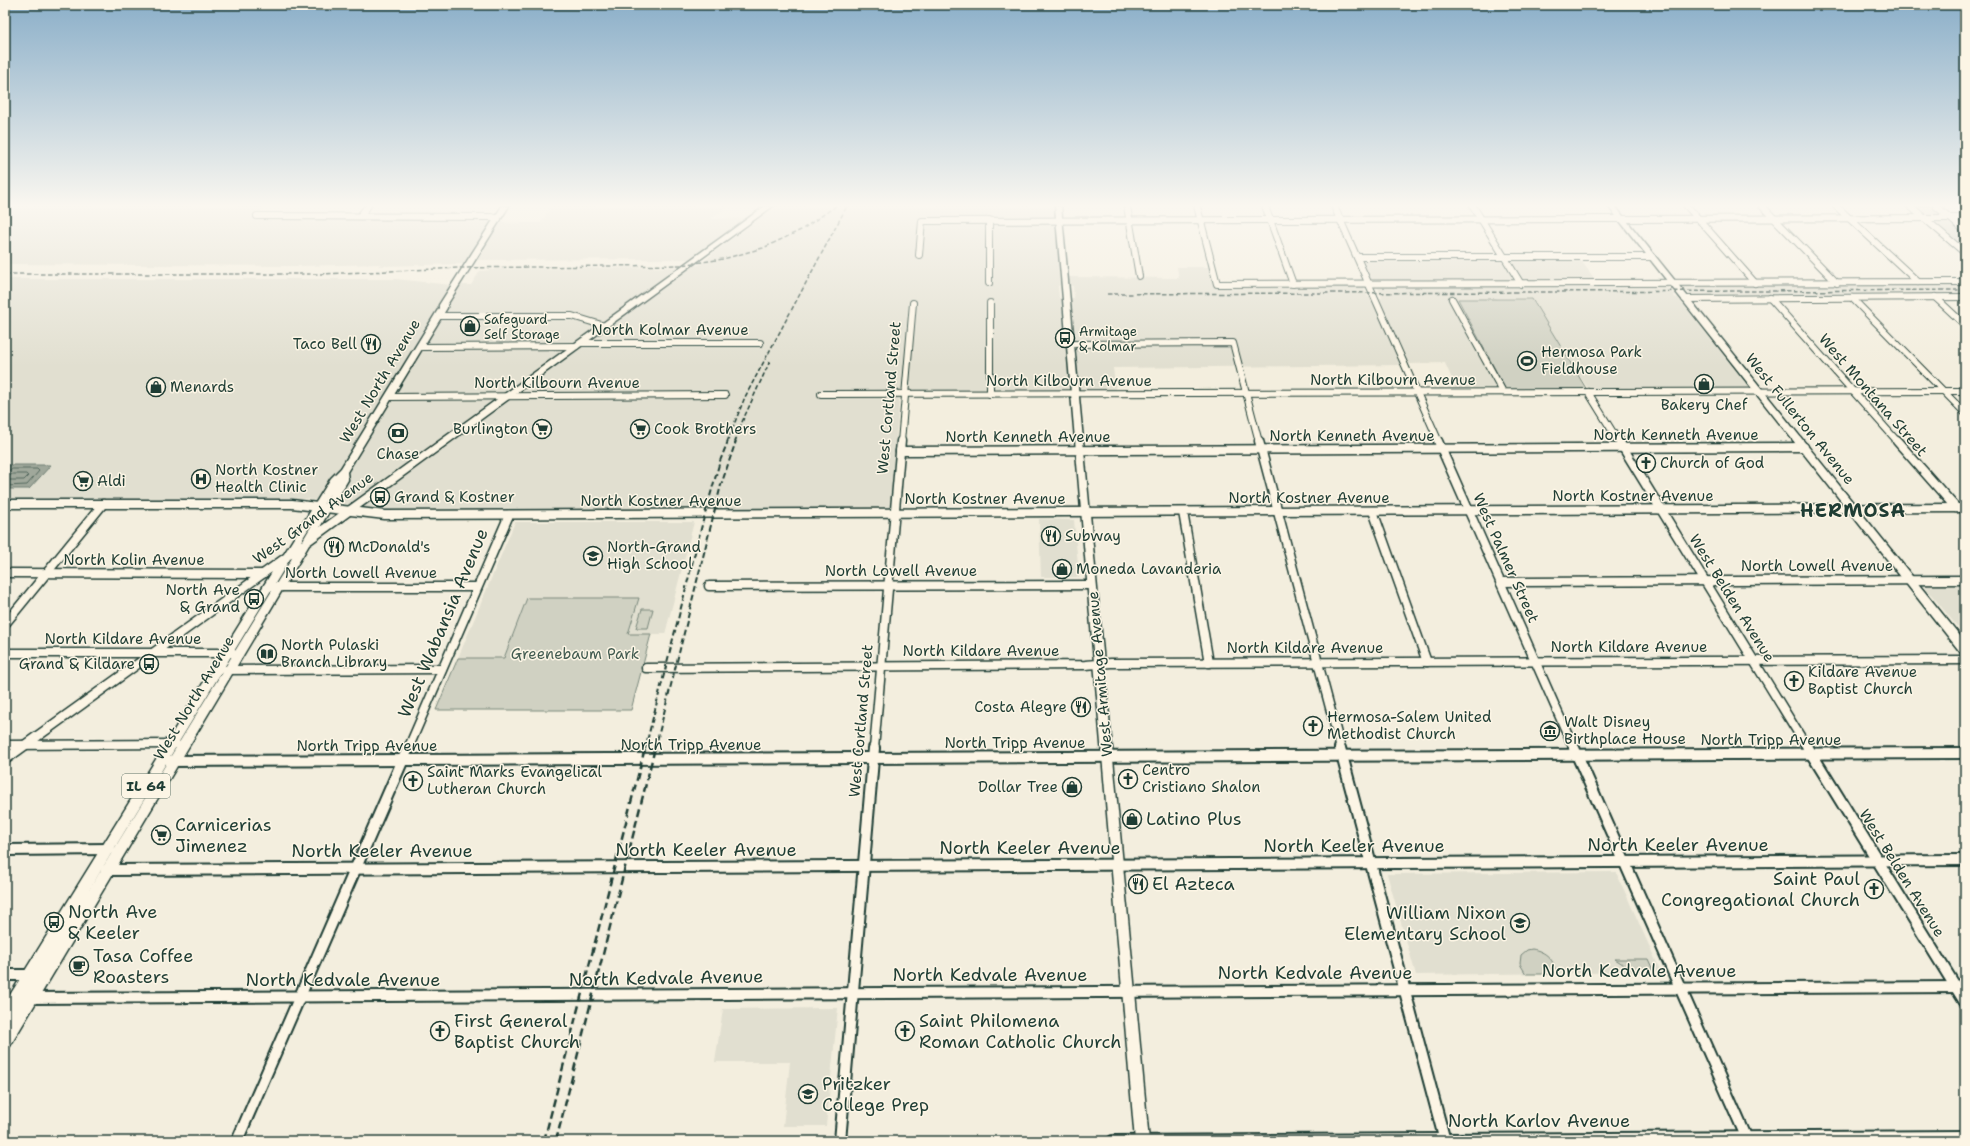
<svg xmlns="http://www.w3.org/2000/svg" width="1970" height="1146" viewBox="0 0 1970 1146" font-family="'Shantell Sans',sans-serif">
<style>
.built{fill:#e1dfd0}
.green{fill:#d0d1c2;stroke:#78877b}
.water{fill:#a0a89b;stroke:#6c7d72}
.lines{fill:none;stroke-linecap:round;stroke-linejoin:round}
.shore{stroke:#53685d;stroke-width:1}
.minor-far2-casing{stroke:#1f3d34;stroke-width:8}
.minor-far1-casing{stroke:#1f3d34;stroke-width:11}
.minor-casing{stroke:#1f3d34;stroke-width:14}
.major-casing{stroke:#1f3d34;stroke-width:3}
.minor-far2{stroke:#fcf5e5;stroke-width:6}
.minor-far1{stroke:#fcf5e5;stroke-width:8}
.minor{stroke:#fcf5e5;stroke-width:10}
.major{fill:#fcf5e5;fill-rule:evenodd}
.rail-far2{stroke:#1f3d34;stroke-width:1.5;stroke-dasharray:4.5 2.5;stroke-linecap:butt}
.rail-far1{stroke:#1f3d34;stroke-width:2;stroke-dasharray:6 3;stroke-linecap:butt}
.rail{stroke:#1f3d34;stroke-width:2.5;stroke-dasharray:8 4;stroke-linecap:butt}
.labels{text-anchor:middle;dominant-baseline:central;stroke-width:3;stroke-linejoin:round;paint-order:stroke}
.far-poi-label{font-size:13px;fill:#1f3d34;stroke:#fcf5e5;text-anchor:start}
.shield{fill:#fcf5e5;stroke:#617469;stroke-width:1}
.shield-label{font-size:14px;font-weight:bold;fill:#1f3d34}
.street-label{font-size:15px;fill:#1f3d34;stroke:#fcf5e5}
.poi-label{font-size:15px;fill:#1f3d34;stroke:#fcf5e5;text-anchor:start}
.park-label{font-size:15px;fill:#425b50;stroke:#fcf5e5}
.near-street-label{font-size:18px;fill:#1f3d34;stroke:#fcf5e5}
.near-poi-label{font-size:18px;fill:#1f3d34;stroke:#fcf5e5;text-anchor:start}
.district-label{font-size:19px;font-weight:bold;letter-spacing:1px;fill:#1f3d34;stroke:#fcf5e5}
</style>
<rect width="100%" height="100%" fill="#f3eede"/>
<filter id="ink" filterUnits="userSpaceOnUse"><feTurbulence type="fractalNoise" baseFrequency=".025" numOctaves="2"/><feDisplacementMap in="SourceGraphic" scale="8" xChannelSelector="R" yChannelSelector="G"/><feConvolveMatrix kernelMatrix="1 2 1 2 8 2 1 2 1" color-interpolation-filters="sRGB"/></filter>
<g filter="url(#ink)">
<g class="built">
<polygon points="5,206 266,206 258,217 489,218 508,223 541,223 551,206 729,206 710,219 751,218 690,259 467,260 464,264 378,266 381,264 298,266 5,264"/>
<polygon points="776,206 1054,206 1060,285 1058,286 1059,298 1074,298 1073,286 1070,286 1069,277 1179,278 1177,267 1209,267 1215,285 1363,285 1368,297 1371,297 1401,365 1113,368 1116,391 900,391 890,509 726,510 726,507 696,508 695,511 387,513 308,499 5,500 5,279 396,279 451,285 471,285 480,271 500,269 678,267 699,265 713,254 710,255"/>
<polygon points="1361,258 1580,259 1599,285 1666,285 1675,296 1673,297 1678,298 1751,390 1590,391 1562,350 1531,298 1497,298 1497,299 1458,300 1505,388 1456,388 1445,363 1409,364 1379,298 1382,298 1377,285 1373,285"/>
<polygon points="1965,283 1965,296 1692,297 1682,286 1685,285"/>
<polygon points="1039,519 1074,520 1079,577 1041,577"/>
<polygon points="515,522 694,522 665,634 628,634 638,598 527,598 504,658 458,658"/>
<polygon points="1921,582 1965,582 1965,636"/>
<polygon points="1616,872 1661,972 1416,975 1387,874"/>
<polygon points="838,1008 826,1126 783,1126 790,1062 715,1062 723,1009"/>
</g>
<g class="green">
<polygon points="1915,206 1933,206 1965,233 1965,249"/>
<polygon points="1458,299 1532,299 1587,390 1506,390"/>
<polygon points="527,598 639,598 628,634 651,634 631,710 436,710 458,658 504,658"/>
<polygon points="642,609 653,609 648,628 636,628"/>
<path d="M1532,949C1545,951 1556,960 1555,974H1526L1520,964L1521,955L1527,950Z"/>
<polygon points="1615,959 1648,959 1653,970 1632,970"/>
</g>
<polygon class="water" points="10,465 51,465 29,489 5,489 5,469"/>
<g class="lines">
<g class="shore">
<polyline points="5,472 12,469 37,469 39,471 27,485 5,486"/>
<polygon points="13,474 26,474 28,476 24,480 8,480 8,477"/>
</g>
<defs>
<g id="minor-far2">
<polyline points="1127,206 1139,276"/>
<polyline points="1197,206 1217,284 1965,282"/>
<polyline points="1265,206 1293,284"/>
<polyline points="1334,206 1439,442"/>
<polyline points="1473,206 1521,284"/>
<polyline points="1687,206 1755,283"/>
<polyline points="1762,206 1837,283"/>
<polyline points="1836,206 1918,282"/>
<polyline points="1910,206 1965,253"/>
<polyline points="1936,206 1965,231"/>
<polyline points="257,216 491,217 498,219"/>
<polyline points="360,216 368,206"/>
<polyline points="989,220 989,283"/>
<polyline points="919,255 922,221 1965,218"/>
<polyline points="1357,257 1652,257"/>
<polyline points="1935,297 1965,325"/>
<polyline points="1770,298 1898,442"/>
<polyline points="1852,298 1965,413"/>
<polyline points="1452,299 1503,392"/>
<polyline points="1685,299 1965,297"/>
<polyline points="990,303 990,394"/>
<polyline points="438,316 572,316 605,326"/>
<polyline points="581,343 760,343"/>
<polyline points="1070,344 1233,343 1259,442"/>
<polyline points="420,347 576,346"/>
<polyline points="1588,392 1619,442"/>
<polyline points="821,394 1965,391"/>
<polyline points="389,397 725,395"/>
<polyline points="901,442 913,303"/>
</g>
<g id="minor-far1">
<polyline points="1259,441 1341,749"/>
<polyline points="1438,441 1574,749"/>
<polyline points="1619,441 1808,749"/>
<polyline points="1897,441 1956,508"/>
<polyline points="900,451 1804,447"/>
<polyline points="5,504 292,504 385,515 1965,508"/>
<polyline points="1373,511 1427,662"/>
<polyline points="1183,512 1209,663"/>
<polyline points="5,573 262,574"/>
<polyline points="1500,582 1965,580"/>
<polyline points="709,586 1092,585"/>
<polyline points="268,587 477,587"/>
<polyline points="5,624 103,504"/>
<polyline points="5,653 232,653"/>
<polyline points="646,668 1085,665 1111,663 1965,660"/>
<polyline points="225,670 442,669"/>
<polyline points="5,745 176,744"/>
<polyline points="408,749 509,515"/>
<polyline points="874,749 901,441"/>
</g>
<g id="minor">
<polyline points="1340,748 1445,1141"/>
<polyline points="1574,748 1748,1141"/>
<polyline points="1808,748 1965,1002"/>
<polyline points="170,761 1965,753"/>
<polyline points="5,850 110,849"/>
<polyline points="106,870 1965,860"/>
<polyline points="5,975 32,975"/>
<polyline points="28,998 1965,987"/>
<polyline points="237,1141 408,748"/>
<polyline points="840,1141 874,748"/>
<polyline points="1113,1141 1965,1136"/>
</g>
<g id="major">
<path d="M502,206H509L447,305V308L347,472L348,480L320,527L765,206H773L309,545L10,1046L5,1048V1028L9,1021L5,1023V1003L272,572L5,765V754L284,554L331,478L341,468L439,308V305ZM331,492L303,540L301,541ZM292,558L268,597L86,895L290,559Z"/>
<polygon points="1055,206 1061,206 1149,1141 1135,1141"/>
<polygon points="1608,206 1615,206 1965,642 1965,654 1961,653"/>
</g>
</defs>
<use href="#minor-far2" class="minor-far2-casing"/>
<use href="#minor-far1" class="minor-far1-casing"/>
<use href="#minor" class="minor-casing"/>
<use href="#major" class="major-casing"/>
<use href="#minor-far2" class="minor-far2"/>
<use href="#minor-far1" class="minor-far1"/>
<use href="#minor" class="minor"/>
<use href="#major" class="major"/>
<g class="rail-far2">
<polyline points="5,274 320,274 460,268 681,265 723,259 763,248 801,230 836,206"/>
<polyline points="1107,294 1965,290"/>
<polyline points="727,442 745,397 847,206"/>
<polyline points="735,442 742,422 770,361"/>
</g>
<g class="rail-far1">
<polyline points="645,749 703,521 720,461 728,441"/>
<polyline points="655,749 721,485 736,441"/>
</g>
<g class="rail">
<polyline points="544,1141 645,748"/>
<polyline points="556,1141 655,748"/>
</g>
</g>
</g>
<linearGradient id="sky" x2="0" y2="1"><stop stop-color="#8bafc9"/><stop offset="0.56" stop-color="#faf7f0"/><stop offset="1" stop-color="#faf7f0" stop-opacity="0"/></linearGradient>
<rect width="1970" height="367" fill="url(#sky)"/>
<defs>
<symbol id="shop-ring" viewBox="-11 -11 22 22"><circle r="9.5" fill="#fcf5e5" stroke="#1f3d34" stroke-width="1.5"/><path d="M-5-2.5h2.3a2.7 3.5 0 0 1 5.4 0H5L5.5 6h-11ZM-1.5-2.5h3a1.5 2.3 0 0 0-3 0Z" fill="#1f3d34"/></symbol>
<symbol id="bus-ring" viewBox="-11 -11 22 22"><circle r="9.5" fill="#fcf5e5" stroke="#1f3d34" stroke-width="1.5"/><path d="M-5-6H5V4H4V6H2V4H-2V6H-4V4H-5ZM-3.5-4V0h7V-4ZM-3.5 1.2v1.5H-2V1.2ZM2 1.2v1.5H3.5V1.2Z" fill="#1f3d34"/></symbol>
<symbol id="restaurant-ring" viewBox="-11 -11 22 22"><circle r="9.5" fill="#fcf5e5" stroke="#1f3d34" stroke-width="1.5"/><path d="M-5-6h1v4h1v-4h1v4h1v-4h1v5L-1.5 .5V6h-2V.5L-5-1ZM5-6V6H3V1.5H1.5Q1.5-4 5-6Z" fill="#1f3d34"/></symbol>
<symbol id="stadium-ring" viewBox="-11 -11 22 22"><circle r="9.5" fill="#fcf5e5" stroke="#1f3d34" stroke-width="1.5"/><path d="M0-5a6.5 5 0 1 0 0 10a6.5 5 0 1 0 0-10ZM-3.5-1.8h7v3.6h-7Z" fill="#1f3d34"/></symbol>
<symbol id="supermarket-ring" viewBox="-11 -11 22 22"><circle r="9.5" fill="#fcf5e5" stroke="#1f3d34" stroke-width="1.5"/><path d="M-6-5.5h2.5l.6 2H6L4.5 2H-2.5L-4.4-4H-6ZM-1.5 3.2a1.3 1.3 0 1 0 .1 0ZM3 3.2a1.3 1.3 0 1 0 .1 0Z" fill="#1f3d34"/></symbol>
<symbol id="bank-ring" viewBox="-11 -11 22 22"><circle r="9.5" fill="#fcf5e5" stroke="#1f3d34" stroke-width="1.5"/><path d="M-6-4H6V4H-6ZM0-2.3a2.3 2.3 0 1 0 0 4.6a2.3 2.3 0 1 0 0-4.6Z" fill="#1f3d34"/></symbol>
<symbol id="church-ring" viewBox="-11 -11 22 22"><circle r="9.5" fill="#fcf5e5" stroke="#1f3d34" stroke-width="1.5"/><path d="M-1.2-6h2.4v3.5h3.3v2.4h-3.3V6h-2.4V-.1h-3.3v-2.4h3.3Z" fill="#1f3d34"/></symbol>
<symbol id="hospital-ring" viewBox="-11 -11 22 22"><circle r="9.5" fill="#fcf5e5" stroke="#1f3d34" stroke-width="1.5"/><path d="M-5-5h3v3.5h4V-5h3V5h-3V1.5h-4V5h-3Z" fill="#1f3d34"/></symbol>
<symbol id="school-ring" viewBox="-11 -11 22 22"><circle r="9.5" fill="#fcf5e5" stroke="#1f3d34" stroke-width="1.5"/><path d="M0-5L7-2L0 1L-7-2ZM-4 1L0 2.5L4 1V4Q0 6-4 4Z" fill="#1f3d34"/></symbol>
<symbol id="library-ring" viewBox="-11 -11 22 22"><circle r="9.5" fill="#fcf5e5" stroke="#1f3d34" stroke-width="1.5"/><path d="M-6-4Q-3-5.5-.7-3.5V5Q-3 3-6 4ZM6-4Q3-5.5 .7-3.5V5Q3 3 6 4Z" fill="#1f3d34"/></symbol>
<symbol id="museum-ring" viewBox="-11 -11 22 22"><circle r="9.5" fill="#fcf5e5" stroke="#1f3d34" stroke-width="1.5"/><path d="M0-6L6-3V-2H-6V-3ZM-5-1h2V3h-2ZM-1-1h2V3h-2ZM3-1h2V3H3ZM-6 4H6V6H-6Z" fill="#1f3d34"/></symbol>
<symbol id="cafe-ring" viewBox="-11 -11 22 22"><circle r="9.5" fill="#fcf5e5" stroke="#1f3d34" stroke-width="1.5"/><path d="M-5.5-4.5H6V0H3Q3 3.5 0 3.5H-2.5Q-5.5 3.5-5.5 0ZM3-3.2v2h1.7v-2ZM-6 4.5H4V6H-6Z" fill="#1f3d34"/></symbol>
</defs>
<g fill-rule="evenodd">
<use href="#shop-ring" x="459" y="315" width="22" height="22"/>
<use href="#bus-ring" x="1054" y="327" width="22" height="22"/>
<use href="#restaurant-ring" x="360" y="333" width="22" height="22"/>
<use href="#stadium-ring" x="1516" y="350" width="22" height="22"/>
<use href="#shop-ring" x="1693" y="373" width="22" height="22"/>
<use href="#shop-ring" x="145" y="376" width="22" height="22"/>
<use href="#supermarket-ring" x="531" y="418" width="22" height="22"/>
<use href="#supermarket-ring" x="629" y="418" width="22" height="22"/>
<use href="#bank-ring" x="387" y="422" width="22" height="22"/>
<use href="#church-ring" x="1635" y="452" width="22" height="22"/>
<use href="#hospital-ring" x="190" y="468" width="22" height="22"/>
<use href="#supermarket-ring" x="72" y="470" width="22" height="22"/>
<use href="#bus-ring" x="369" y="486" width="22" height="22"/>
<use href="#restaurant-ring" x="1040" y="525" width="22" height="22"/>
<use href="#restaurant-ring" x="323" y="536" width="22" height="22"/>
<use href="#school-ring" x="582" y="545" width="22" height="22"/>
<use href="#shop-ring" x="1051" y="558" width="22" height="22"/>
<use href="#bus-ring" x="243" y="588" width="22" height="22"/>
<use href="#library-ring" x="256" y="643" width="22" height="22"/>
<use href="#bus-ring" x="138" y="653" width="22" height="22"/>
<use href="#church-ring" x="1783" y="670" width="22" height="22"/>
<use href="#restaurant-ring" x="1070" y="696" width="22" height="22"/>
<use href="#church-ring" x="1302" y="715" width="22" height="22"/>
<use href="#museum-ring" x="1539" y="720" width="22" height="22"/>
<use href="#church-ring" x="1117" y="768" width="22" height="22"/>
<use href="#church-ring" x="402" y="770" width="22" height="22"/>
<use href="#shop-ring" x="1061" y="776" width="22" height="22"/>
<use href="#shop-ring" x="1121" y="808" width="22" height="22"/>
<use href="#supermarket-ring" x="150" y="824" width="22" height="22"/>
<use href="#restaurant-ring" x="1127" y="873" width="22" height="22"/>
<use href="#church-ring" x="1863" y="878" width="22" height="22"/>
<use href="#bus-ring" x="43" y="911" width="22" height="22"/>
<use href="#school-ring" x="1509" y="912" width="22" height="22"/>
<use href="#cafe-ring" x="68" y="955" width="22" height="22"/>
<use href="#church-ring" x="429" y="1020" width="22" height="22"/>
<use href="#church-ring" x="894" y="1020" width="22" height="22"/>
<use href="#school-ring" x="797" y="1083" width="22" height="22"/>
</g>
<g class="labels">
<g class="far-poi-label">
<text x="484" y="319">Safeguard<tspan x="484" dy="15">Self Storage</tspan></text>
<text x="1079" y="331">Armitage<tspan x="1079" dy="15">&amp; Kolmar</tspan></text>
</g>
<rect class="shield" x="122" y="774" width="48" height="24" rx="3"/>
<g class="shield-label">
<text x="146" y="786">IL 64</text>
</g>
<g class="street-label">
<text x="670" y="330">North Kolmar Avenue</text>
<text x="1393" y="380">North Kilbourn Avenue</text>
<text transform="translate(380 381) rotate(-59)">West North Avenue</text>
<text x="1069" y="381">North Kilbourn Avenue</text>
<text x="557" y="383">North Kilbourn Avenue</text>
<text transform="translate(1873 395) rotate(49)">West Montana Street</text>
<text transform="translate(889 398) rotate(-85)">West Cortland Street</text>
<text transform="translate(1800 419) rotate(51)">West Fullerton Avenue</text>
<text x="1676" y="435">North Kenneth Avenue</text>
<text x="1352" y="436">North Kenneth Avenue</text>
<text x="1028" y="437">North Kenneth Avenue</text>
<text x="1633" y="496">North Kostner Avenue</text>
<text x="1309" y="498">North Kostner Avenue</text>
<text x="985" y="499">North Kostner Avenue</text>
<text x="661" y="501">North Kostner Avenue</text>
<text transform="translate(313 518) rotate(-36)">West Grand Avenue</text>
<text transform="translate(1506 558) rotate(66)">West Palmer Street</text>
<text x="134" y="560">North Kolin Avenue</text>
<text x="1817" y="566">North Lowell Avenue</text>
<text x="901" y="571">North Lowell Avenue</text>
<text x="361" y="573">North Lowell Avenue</text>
<text transform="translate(1732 598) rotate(58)">West Belden Avenue</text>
<text x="123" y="639">North Kildare Avenue</text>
<text x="1629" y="647">North Kildare Avenue</text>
<text x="1305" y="648">North Kildare Avenue</text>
<text x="981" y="651">North Kildare Avenue</text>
<text transform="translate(1100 674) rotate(-95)">West Armitage Avenue</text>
<text transform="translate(194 698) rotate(-59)">West North Avenue</text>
<text transform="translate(861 721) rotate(-85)">West Cortland Street</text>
<text x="1771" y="740">North Tripp Avenue</text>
<text x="1015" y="743">North Tripp Avenue</text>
<text x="691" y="745">North Tripp Avenue</text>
<text x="367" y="746">North Tripp Avenue</text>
<text transform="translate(1902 873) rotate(58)">West Belden Avenue</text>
</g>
<g class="poi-label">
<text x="357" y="344" text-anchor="end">Taco Bell</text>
<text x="1541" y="352">Hermosa Park<tspan x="1541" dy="17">Fieldhouse</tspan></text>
<text x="170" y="387">Menards</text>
<text x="1704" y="405" text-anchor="middle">Bakery Chef</text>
<text x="528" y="429" text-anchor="end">Burlington</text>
<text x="654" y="429">Cook Brothers</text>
<text x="398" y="454" text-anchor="middle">Chase</text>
<text x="1660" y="463">Church of God</text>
<text x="215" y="470">North Kostner<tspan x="215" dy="17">Health Clinic</tspan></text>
<text x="97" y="481">Aldi</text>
<text x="394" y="497">Grand &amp; Kostner</text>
<text x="1065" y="536">Subway</text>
<text x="348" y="547">McDonald's</text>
<text x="607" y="547">North-Grand<tspan x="607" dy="17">High School</tspan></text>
<text x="1076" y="569">Moneda Lavanderia</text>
<text x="240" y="590" text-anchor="end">North Ave<tspan x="240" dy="17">&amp; Grand</tspan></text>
<text x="281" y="645">North Pulaski<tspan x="281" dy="17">Branch Library</tspan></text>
<text x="135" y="664" text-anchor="end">Grand &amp; Kildare</text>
<text x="1808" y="672">Kildare Avenue<tspan x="1808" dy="17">Baptist Church</tspan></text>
<text x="1067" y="707" text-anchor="end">Costa Alegre</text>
<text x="1327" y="717">Hermosa-Salem United<tspan x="1327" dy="17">Methodist Church</tspan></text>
<text x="1564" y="722">Walt Disney<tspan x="1564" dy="17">Birthplace House</tspan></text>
<text x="1142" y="770">Centro<tspan x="1142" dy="17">Cristiano Shalon</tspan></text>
<text x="427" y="772">Saint Marks Evangelical<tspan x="427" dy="17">Lutheran Church</tspan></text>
<text x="1058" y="787" text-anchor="end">Dollar Tree</text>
</g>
<g class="park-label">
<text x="575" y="654">Greenebaum Park</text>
</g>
<g class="near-street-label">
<text transform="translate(443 623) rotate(-67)">West Wabansia Avenue</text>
<text x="1678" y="845">North Keeler Avenue</text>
<text x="1354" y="846">North Keeler Avenue</text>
<text x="1030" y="848">North Keeler Avenue</text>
<text x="706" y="850">North Keeler Avenue</text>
<text x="382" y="851">North Keeler Avenue</text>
<text x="1639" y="971">North Kedvale Avenue</text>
<text x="1315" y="973">North Kedvale Avenue</text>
<text x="990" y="975">North Kedvale Avenue</text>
<text transform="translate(666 978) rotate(-1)">North Kedvale Avenue</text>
<text x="343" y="980">North Kedvale Avenue</text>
<text x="1539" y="1121">North Karlov Avenue</text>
</g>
<g class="near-poi-label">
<text x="1146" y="819">Latino Plus</text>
<text x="175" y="825">Carnicerias<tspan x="175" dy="21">Jimenez</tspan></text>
<text x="1860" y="879" text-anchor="end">Saint Paul<tspan x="1860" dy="21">Congregational Church</tspan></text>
<text x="1152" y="884">El Azteca</text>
<text x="68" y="912">North Ave<tspan x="68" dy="21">&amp; Keeler</tspan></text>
<text x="1506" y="913" text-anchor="end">William Nixon<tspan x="1506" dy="21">Elementary School</tspan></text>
<text x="93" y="956">Tasa Coffee<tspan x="93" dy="21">Roasters</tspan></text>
<text x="454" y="1021">First General<tspan x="454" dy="21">Baptist Church</tspan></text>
<text x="919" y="1021">Saint Philomena<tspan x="919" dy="21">Roman Catholic Church</tspan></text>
<text x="822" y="1084">Pritzker<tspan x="822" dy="21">College Prep</tspan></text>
</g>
<g class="district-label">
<text x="1853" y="510">HERMOSA</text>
</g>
</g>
<rect width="1970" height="1146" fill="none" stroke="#fcf5e5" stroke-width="20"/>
<rect x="10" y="10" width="1950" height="1126" fill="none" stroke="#1f3d34" stroke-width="1.5" filter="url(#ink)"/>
</svg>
